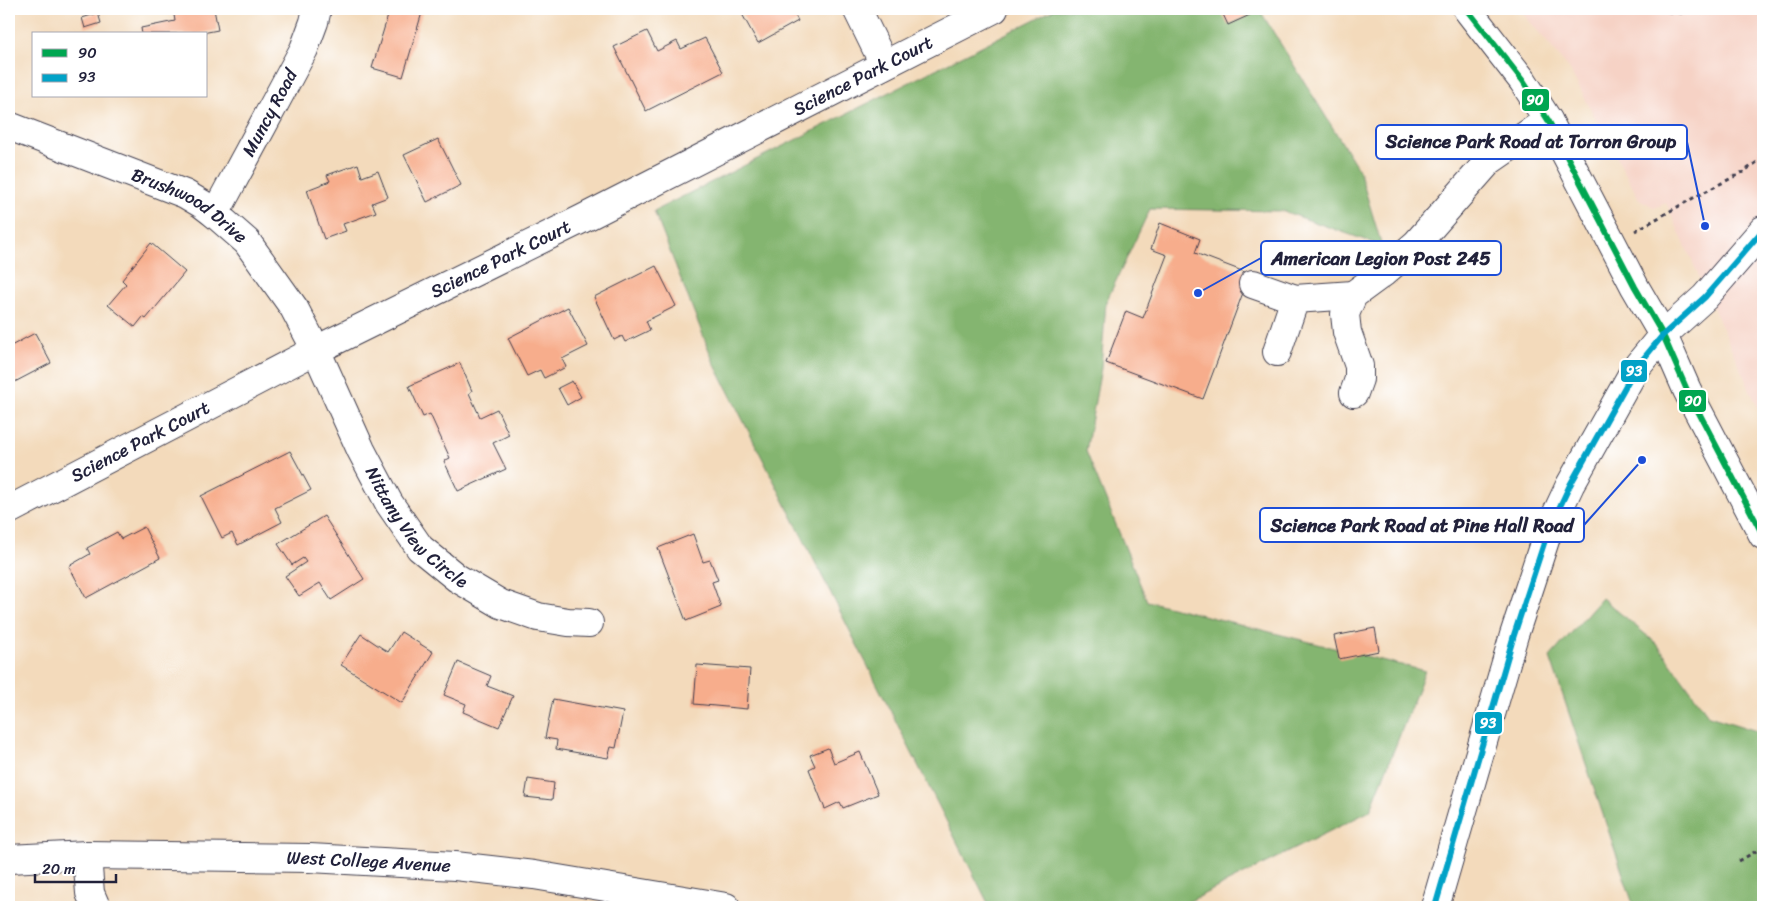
<svg xmlns="http://www.w3.org/2000/svg" width="1772" height="916" viewBox="0 0 1772 916" font-family="Sriracha,sans-serif">
<style>
.built{fill:#f6d2c5}
.forest{fill:#84b56f;stroke:#536c55}
.building{fill:#f7ad8c}
.lines{fill:none;stroke-linecap:round;stroke-linejoin:round}
.minor-casing{stroke:#413e4e;stroke-width:30}
.major-casing{stroke:#413e4e;stroke-width:30}
.path{stroke:#413e4e;stroke-width:3;stroke-dasharray:4 4;stroke-linecap:butt}
.minor{stroke:#fff;stroke-width:28}
.major{stroke:#fff;stroke-width:28}
.bus-1-casing{stroke:#fff;stroke-width:10}
.bus-2-casing{stroke:#fff;stroke-width:10}
.bus-1{stroke:#00a651;stroke-width:6}
.bus-2{stroke:#02a2c7;stroke-width:6}
.labels{text-anchor:middle;dominant-baseline:central;stroke-width:4.5;stroke-linejoin:round;paint-order:stroke}
.street-label{font-size:18px;fill:#22223b;stroke:#fff}
.leader{fill:none;stroke:#1d4ed8;stroke-width:2}
.callout-dot{fill:#1d4ed8;stroke:#fff;stroke-width:2}
.callout{fill:#fff;stroke:#1d4ed8;stroke-width:2}
.callout-label{font-size:19px;text-anchor:middle;font-weight:bold;fill:#22223b}
.line-badge{stroke:#fff;stroke-width:2}
.badge-label{font-size:14px;text-anchor:middle;font-weight:bold;fill:#fff}
</style>
<rect width="100%" height="100%" fill="#fff"/>
<filter id="ink" filterUnits="userSpaceOnUse"><feTurbulence type="fractalNoise" baseFrequency=".02" numOctaves="2"/><feDisplacementMap in="SourceGraphic" scale="10" xChannelSelector="R" yChannelSelector="G"/><feConvolveMatrix kernelMatrix="1 2 1 2 8 2 1 2 1" color-interpolation-filters="sRGB"/></filter>
<filter id="wash" filterUnits="userSpaceOnUse"><feTurbulence type="fractalNoise" baseFrequency=".0096" numOctaves="4" result="noise"/><feDisplacementMap in="SourceGraphic" scale="20" xChannelSelector="R" yChannelSelector="G"/><feGaussianBlur stdDeviation="1.12" result="paint"/><feColorMatrix in="noise" values="0 0 0 0 0 0 0 0 0 0 0 0 0 0 0 0 0 1.4 0 .05"/><feComposite in="paint" operator="in"/></filter>
<g filter="url(#wash)">
<rect width="100%" height="100%" fill="#f3dabb"/>
<polygon class="built" points="1519,9 1763,9 1763,419 1666,203 1655,208 1639,199 1568,67"/>
<g class="forest">
<polygon points="1055,9 1259,9 1359,170 1382,246 1283,211 1150,209 1106,302 1101,368 1086,451 1147,601 1425,671 1370,811 1178,907 990,907 714,363 654,211"/>
<polygon points="1602,598 1657,644 1709,716 1763,733 1763,907 1634,907 1550,657"/>
</g>
<g id="blocks">
<g class="building">
<polygon points="173,9 214,9 218,30 197,34 142,34 141,28 175,21"/>
<polygon points="390,9 423,9 403,77 372,68"/>
<polygon points="752,9 792,9 798,21 758,43 742,14"/>
<polygon points="1224,9 1263,9 1228,25 1221,10"/>
<polygon points="1641,9 1683,9 1682,14 1641,10"/>
<polygon points="98,13 101,23 85,28 82,18"/>
<polygon points="647,31 657,51 677,41 681,49 705,38 723,72 646,111 614,47"/>
<polygon points="438,139 461,185 427,202 404,155"/>
<polygon points="358,164 362,177 378,171 388,197 372,203 376,212 343,224 346,231 324,239 307,190 330,181 327,175"/>
<polygon points="1160,223 1200,239 1195,253 1250,274 1203,399 1106,363 1126,311 1143,318 1167,255 1151,249"/>
<polygon points="151,243 185,272 146,319 143,317 135,327 108,305 126,284 122,280"/>
<polygon points="656,266 676,306 646,321 650,330 625,342 622,336 614,340 594,297"/>
<polygon points="568,307 588,346 562,359 566,367 544,378 540,370 527,376 508,338"/>
<polygon points="35,333 51,363 9,385 9,347"/>
<polygon points="460,363 472,391 469,393 480,417 497,409 509,435 493,443 506,469 458,491 444,461 450,458 430,414 423,417 409,386"/>
<polygon points="572,381 581,397 567,405 558,388"/>
<polygon points="290,451 311,490 275,508 282,522 238,545 232,533 222,538 201,496"/>
<polygon points="324,516 364,579 331,600 320,583 299,596 285,576 306,562 303,558 292,565 278,544"/>
<polygon points="144,527 160,558 86,598 69,566 90,554 87,548 117,532 121,539"/>
<polygon points="693,534 703,562 710,560 718,580 712,582 721,607 686,621 658,548"/>
<polygon points="1375,628 1379,651 1339,659 1334,636"/>
<polygon points="401,632 433,652 402,703 341,665 361,634 388,652"/>
<polygon points="458,662 491,676 487,686 513,696 499,727 463,712 466,704 444,695"/>
<polygon points="697,665 750,669 747,709 694,704"/>
<polygon points="553,699 623,712 616,748 611,747 608,758 556,749 557,740 545,738"/>
<polygon points="828,748 834,763 860,752 878,794 843,808 840,802 825,809 809,769 815,766 810,755"/>
<polygon points="528,779 554,783 552,800 525,797"/>
</g>
</g>
</g>
<g filter="url(#ink)">
<use href="#blocks" fill-opacity="0" stroke="#413e4e" stroke-width="1"/>
<g class="lines">
<defs>
<g id="minor">
<polyline points="857,9 884,64"/>
<polyline points="1467,9 1523,81 1548,120 1635,287 1663,335 1687,390 1763,535"/>
<path id="s1" d="M9,126L185,194L202,204L215,214L247,242L294,308L316,350L361,450L389,503L420,548L457,578L501,604L538,617L568,622L589,623"/>
<path id="s2" d="M215,214L304,49L314,22L317,9"/>
<polyline points="1253,284 1295,299"/>
<polyline points="1277,352 1295,299 1353,295"/>
<polyline points="1354,393 1359,379 1359,366 1347,332 1345,314 1353,295 1383,273 1417,243 1489,161 1548,120"/>
<path id="s3" d="M9,510L316,350L582,219L994,9"/>
<polyline points="87,855 90,893 96,907"/>
</g>
<g id="major">
<path id="s4" d="M9,859L87,855L310,858L455,866L534,875L726,907"/>
<polyline points="1435,907 1514,635 1547,534 1570,485 1635,369 1663,335 1705,297 1763,230"/>
</g>
</defs>
<use href="#minor" class="minor-casing"/>
<use href="#major" class="major-casing"/>
<g class="path">
<polyline points="1635,231 1695,197 1743,172 1763,158"/>
<polyline points="1739,861 1763,847"/>
</g>
<use href="#minor" class="minor"/>
<use href="#major" class="major"/>
<defs>
<polyline id="bus-1" points="1467,9 1523,81 1548,120 1635,287 1663,335 1687,390 1763,535"/>
<polyline id="bus-2" points="1435,907 1514,635 1547,534 1570,485 1635,369 1663,335 1705,297 1763,230"/>
</defs>
<use href="#bus-1" class="bus-1-casing"/>
<use href="#bus-2" class="bus-2-casing"/>
<use href="#bus-1" class="bus-1"/>
<use href="#bus-2" class="bus-2"/>
</g>
</g>
<g class="labels">
<g class="street-label">
<text stroke="none"><textPath href="#s3" startOffset="958">Science Park Court</textPath></text>
<text stroke="none"><textPath href="#s2" startOffset="115">Muncy Road</textPath></text>
<text stroke="none"><textPath href="#s1" startOffset="198">Brushwood Drive</textPath></text>
<text stroke="none"><textPath href="#s3" startOffset="552">Science Park Court</textPath></text>
<text stroke="none"><textPath href="#s3" startOffset="148">Science Park Court</textPath></text>
<text stroke="none"><textPath href="#s1" startOffset="602">Nittany View Circle</textPath></text>
<text stroke="none"><textPath href="#s4" startOffset="360">West College Avenue</textPath></text>
</g>
</g>
<path class="leader" d="M1705 226L1687 142M1198 293L1261 258M1642 460L1584 525"/>
<g class="callout-dot">
<circle cx="1705" cy="226" r="5"/>
<circle cx="1198" cy="293" r="5"/>
<circle cx="1642" cy="460" r="5"/>
</g>
<g class="callout">
<rect x="1376" y="125" width="311" height="34" rx="5"/>
<rect x="1261" y="241" width="240" height="34" rx="5"/>
<rect x="1260" y="508" width="324" height="34" rx="5"/>
</g>
<g class="callout-label">
<text x="1531" y="148">Science Park Road at Torron Group</text>
<text x="1381" y="265">American Legion Post 245</text>
<text x="1422" y="532">Science Park Road at Pine Hall Road</text>
</g>
<g class="line-badge">
<rect x="1521" y="88" width="29" height="24" rx="5" fill="#00a651"/>
<rect x="1620" y="359" width="28" height="24" rx="5" fill="#02a2c7"/>
<rect x="1678" y="389" width="29" height="24" rx="5" fill="#00a651"/>
<rect x="1474" y="711" width="29" height="24" rx="5" fill="#02a2c7"/>
</g>
<g class="badge-label">
<text x="1535" y="105">90</text>
<text x="1634" y="376">93</text>
<text x="1693" y="406">90</text>
<text x="1488" y="728">93</text>
</g>
<rect width="1772" height="916" fill="none" stroke="#fff" stroke-width="30"/>
<rect x="32" y="32" width="175" height="65" fill="#ffffff" stroke="#a7a7b1"/>
<rect x="42" y="49" width="25" height="8" fill="#00a651" stroke="#a7a7b1"/>
<text x="78" y="58" font-size="15" fill="#22223b">90</text>
<rect x="42" y="74" width="25" height="8" fill="#02a2c7" stroke="#a7a7b1"/>
<text x="78" y="82" font-size="15" fill="#22223b">93</text>
<path d="M35 874v8h81v-8" fill="none" stroke="#22223b" stroke-width="2.5"/>
<text x="42" y="874" font-size="15" fill="#22223b" stroke="#ffffff" stroke-width="4" paint-order="stroke">20 m</text>
</svg>
